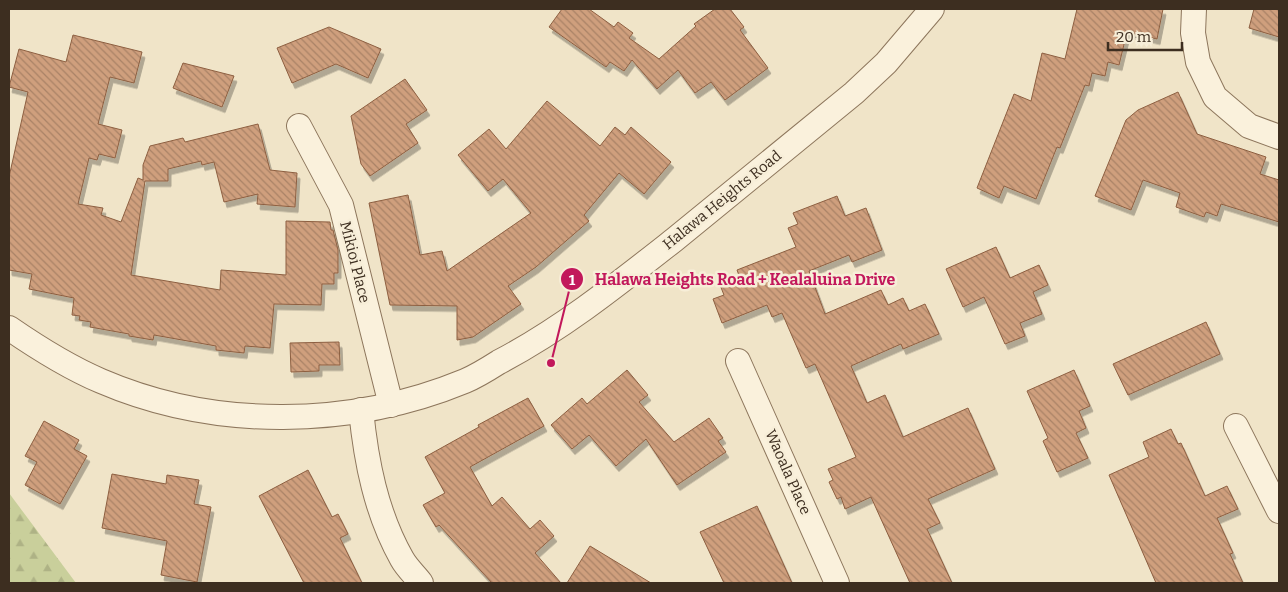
<svg xmlns="http://www.w3.org/2000/svg" width="1288" height="592" viewBox="0 0 1288 592" font-family="Bitter,serif">
<style>
.forest{fill:url(#forest-firs)}
.building{fill:url(#building-back-hatch);stroke:#8d5f41;filter:url(#shadow)}
.lines{fill:none;stroke-linecap:round;stroke-linejoin:round}
.minor-casing{stroke:#8d765c;stroke-width:26}
.minor{stroke:#faf1dc;stroke-width:24}
.labels{text-anchor:middle;dominant-baseline:central;stroke-width:5;stroke-linejoin:round;paint-order:stroke}
.street-label{font-size:15px;fill:#3d2e20;stroke:#f7eed8}
.leader{fill:none;stroke:#c2185b;stroke-width:2}
.callout-dot{fill:#c2185b;stroke:#f7eed8;stroke-width:2}
.mark-label{font-size:15px;text-anchor:middle;font-weight:bold;fill:#fff}
.callout-label{font-size:16px;text-anchor:middle;font-weight:bold;fill:#c2185b;stroke:#f7eed8;stroke-width:5;stroke-linejoin:round;paint-order:stroke}
</style>
<defs>
<pattern id="forest-firs" width="22" height="20" patternUnits="userSpaceOnUse" patternTransform="scale(1.25)"><rect width="22" height="20" fill="#c9cf9b"/><path d="M5 1l3.5 6h-7zM16 11l3.5 6h-7z" fill="#aeb285"/></pattern>
<pattern id="building-back-hatch" width="6" height="6" patternUnits="userSpaceOnUse" patternTransform="scale(1.25)"><rect width="6" height="6" fill="#cf9f7d"/><path d="M-1 5l2 2M0 0l6 6M5-1l2 2" fill="none" stroke="#a98266"/></pattern>
<filter id="shadow"><feDropShadow dx="3" dy="5.5" stdDeviation="0" flood-color="#0004"/></filter>
</defs>
<rect width="100%" height="100%" fill="#f0e4c8"/>
<polygon class="forest" points="9,493 76,583 9,583"/>
<g class="building">
<polygon points="562,9 589,9 614,27 618,22 633,33 629,38 659,59 696,26 694,24 715,9 730,9 744,27 740,30 768,68 725,100 711,82 695,93 678,70 657,89 632,60 624,71 610,62 606,67 549,27"/>
<polygon points="1077,9 1163,9 1157,39 1127,32 1119,65 1108,62 1105,76 1092,73 1089,86 1085,85 1060,148 1057,147 1036,199 1004,186 999,198 977,188 1014,94 1031,101 1042,53 1065,59"/>
<polygon points="1254,9 1279,9 1279,37 1249,28"/>
<polygon points="329,27 381,49 368,78 336,64 292,83 277,48"/>
<polygon points="73,35 142,52 134,83 110,77 98,124 122,130 115,158 99,154 97,160 89,158 78,204 103,208 101,215 121,222 138,178 143,180 143,165 150,146 183,138 185,142 258,124 270,170 297,173 295,207 257,204 258,194 224,202 214,162 202,165 201,161 168,169 168,181 145,181 131,275 220,290 221,270 286,275 286,221 330,222 331,230 333,230 338,250 338,273 334,273 334,284 322,284 321,305 274,304 270,348 245,346 244,353 216,350 216,346 154,335 153,340 129,336 129,334 90,327 91,322 79,320 80,316 72,315 74,298 29,289 32,274 9,270 9,177 28,92 9,87 19,49 66,62"/>
<polygon points="183,63 234,76 222,107 173,88"/>
<polygon points="405,79 427,110 406,124 418,143 370,176 361,164 351,116"/>
<polygon points="1178,92 1197,134 1266,157 1260,174 1279,180 1279,222 1221,204 1217,216 1206,212 1204,217 1176,207 1180,193 1143,180 1131,210 1095,196 1126,120 1138,110"/>
<polygon points="547,101 600,146 615,127 625,135 631,127 671,162 644,194 619,173 584,215 589,221 536,267 508,286 521,304 473,337 457,340 457,306 390,305 369,203 408,195 420,255 442,251 447,271 531,213 503,179 488,191 458,155 489,129 506,149"/>
<polygon points="837,196 845,216 866,208 882,250 852,262 849,255 809,271 825,314 881,290 888,305 903,298 909,311 925,304 939,334 903,349 901,344 851,366 867,403 885,395 903,437 968,408 995,469 928,499 940,523 927,529 952,583 910,583 871,497 845,509 841,497 837,499 829,482 833,480 828,469 856,457 815,364 806,368 782,313 772,317 767,305 722,323 713,299 724,295 720,285 740,278 737,270 796,247 788,228 798,224 793,213"/>
<polygon points="996,247 1010,278 1039,265 1048,285 1033,292 1042,314 1020,323 1025,336 1005,344 984,297 963,307 946,269"/>
<polygon points="1206,322 1220,354 1128,395 1113,364"/>
<polygon points="339,342 340,365 319,365 319,371 291,372 290,343"/>
<polygon points="627,370 648,395 639,402 674,442 709,418 723,438 718,441 726,452 677,485 646,439 616,466 589,435 572,449 551,425 582,398 587,404"/>
<polygon points="1074,370 1090,406 1079,411 1086,428 1076,433 1088,458 1057,472 1043,441 1048,438 1027,391"/>
<polygon points="528,398 544,426 470,467 492,506 502,497 530,529 540,520 554,536 535,553 561,583 492,583 439,525 436,527 423,505 445,493 425,457 479,427 478,425"/>
<polygon points="44,421 79,440 74,449 87,456 60,504 25,485 37,462 25,456"/>
<polygon points="1171,429 1178,444 1181,443 1205,496 1227,486 1238,509 1217,518 1233,553 1230,554 1243,583 1156,583 1109,475 1149,457 1143,442"/>
<polygon points="308,470 332,517 338,514 348,534 340,538 362,583 304,583 259,496"/>
<polygon points="112,474 166,484 167,475 199,480 194,504 211,507 197,582 161,575 167,541 102,528"/>
<polygon points="757,506 792,583 724,583 700,532"/>
<polygon points="590,546 651,583 567,583"/>
</g>
<g class="lines">
<defs>
<g id="minor">
<polyline points="1194,9 1193,33 1198,62 1215,97 1249,126 1279,137"/>
<polyline points="299,126 341,205 391,405"/>
<path d="M9,328C38,348 68,367 101,381C215,430 351,428 465,381C477,376 488,369 499,362C562,329 618,284 674,240C734,191 794,142 854,93L886,63L932,9"/>
<polyline points="738,361 837,583"/>
<path d="M361,410C366,461 376,513 402,559C407,568 415,575 421,583"/>
<polyline points="1236,426 1279,511"/>
</g>
</defs>
<use href="#minor" class="minor-casing"/>
<use href="#minor" class="minor"/>
</g>
<g class="labels">
<g class="street-label">
<text transform="translate(722 200) rotate(-39)">Halawa Heights Road</text>
<text transform="translate(355 262) rotate(76)">Mikioi Place</text>
<text transform="translate(788 472) rotate(66)">Waoala Place</text>
</g>
</g>
<path class="leader" d="M551 363L572 279"/>
<g class="callout-dot">
<circle cx="551" cy="363" r="5"/>
<circle cx="572" cy="279" r="12"/>
</g>
<g class="mark-label">
<text x="572" y="285">1</text>
</g>
<g class="callout-label">
<text x="745" y="285">Halawa Heights Road + Kealaluina Drive</text>
</g>
<rect width="1288" height="592" fill="none" stroke="#3d2e20" stroke-width="20"/>
<path d="M1108 42v8h74v-8" fill="none" stroke="#3d2e20" stroke-width="2.5"/>
<text x="1116" y="42" font-size="15" fill="#3d2e20" stroke="#f7eed8" stroke-width="4" paint-order="stroke">20 m</text>
</svg>
